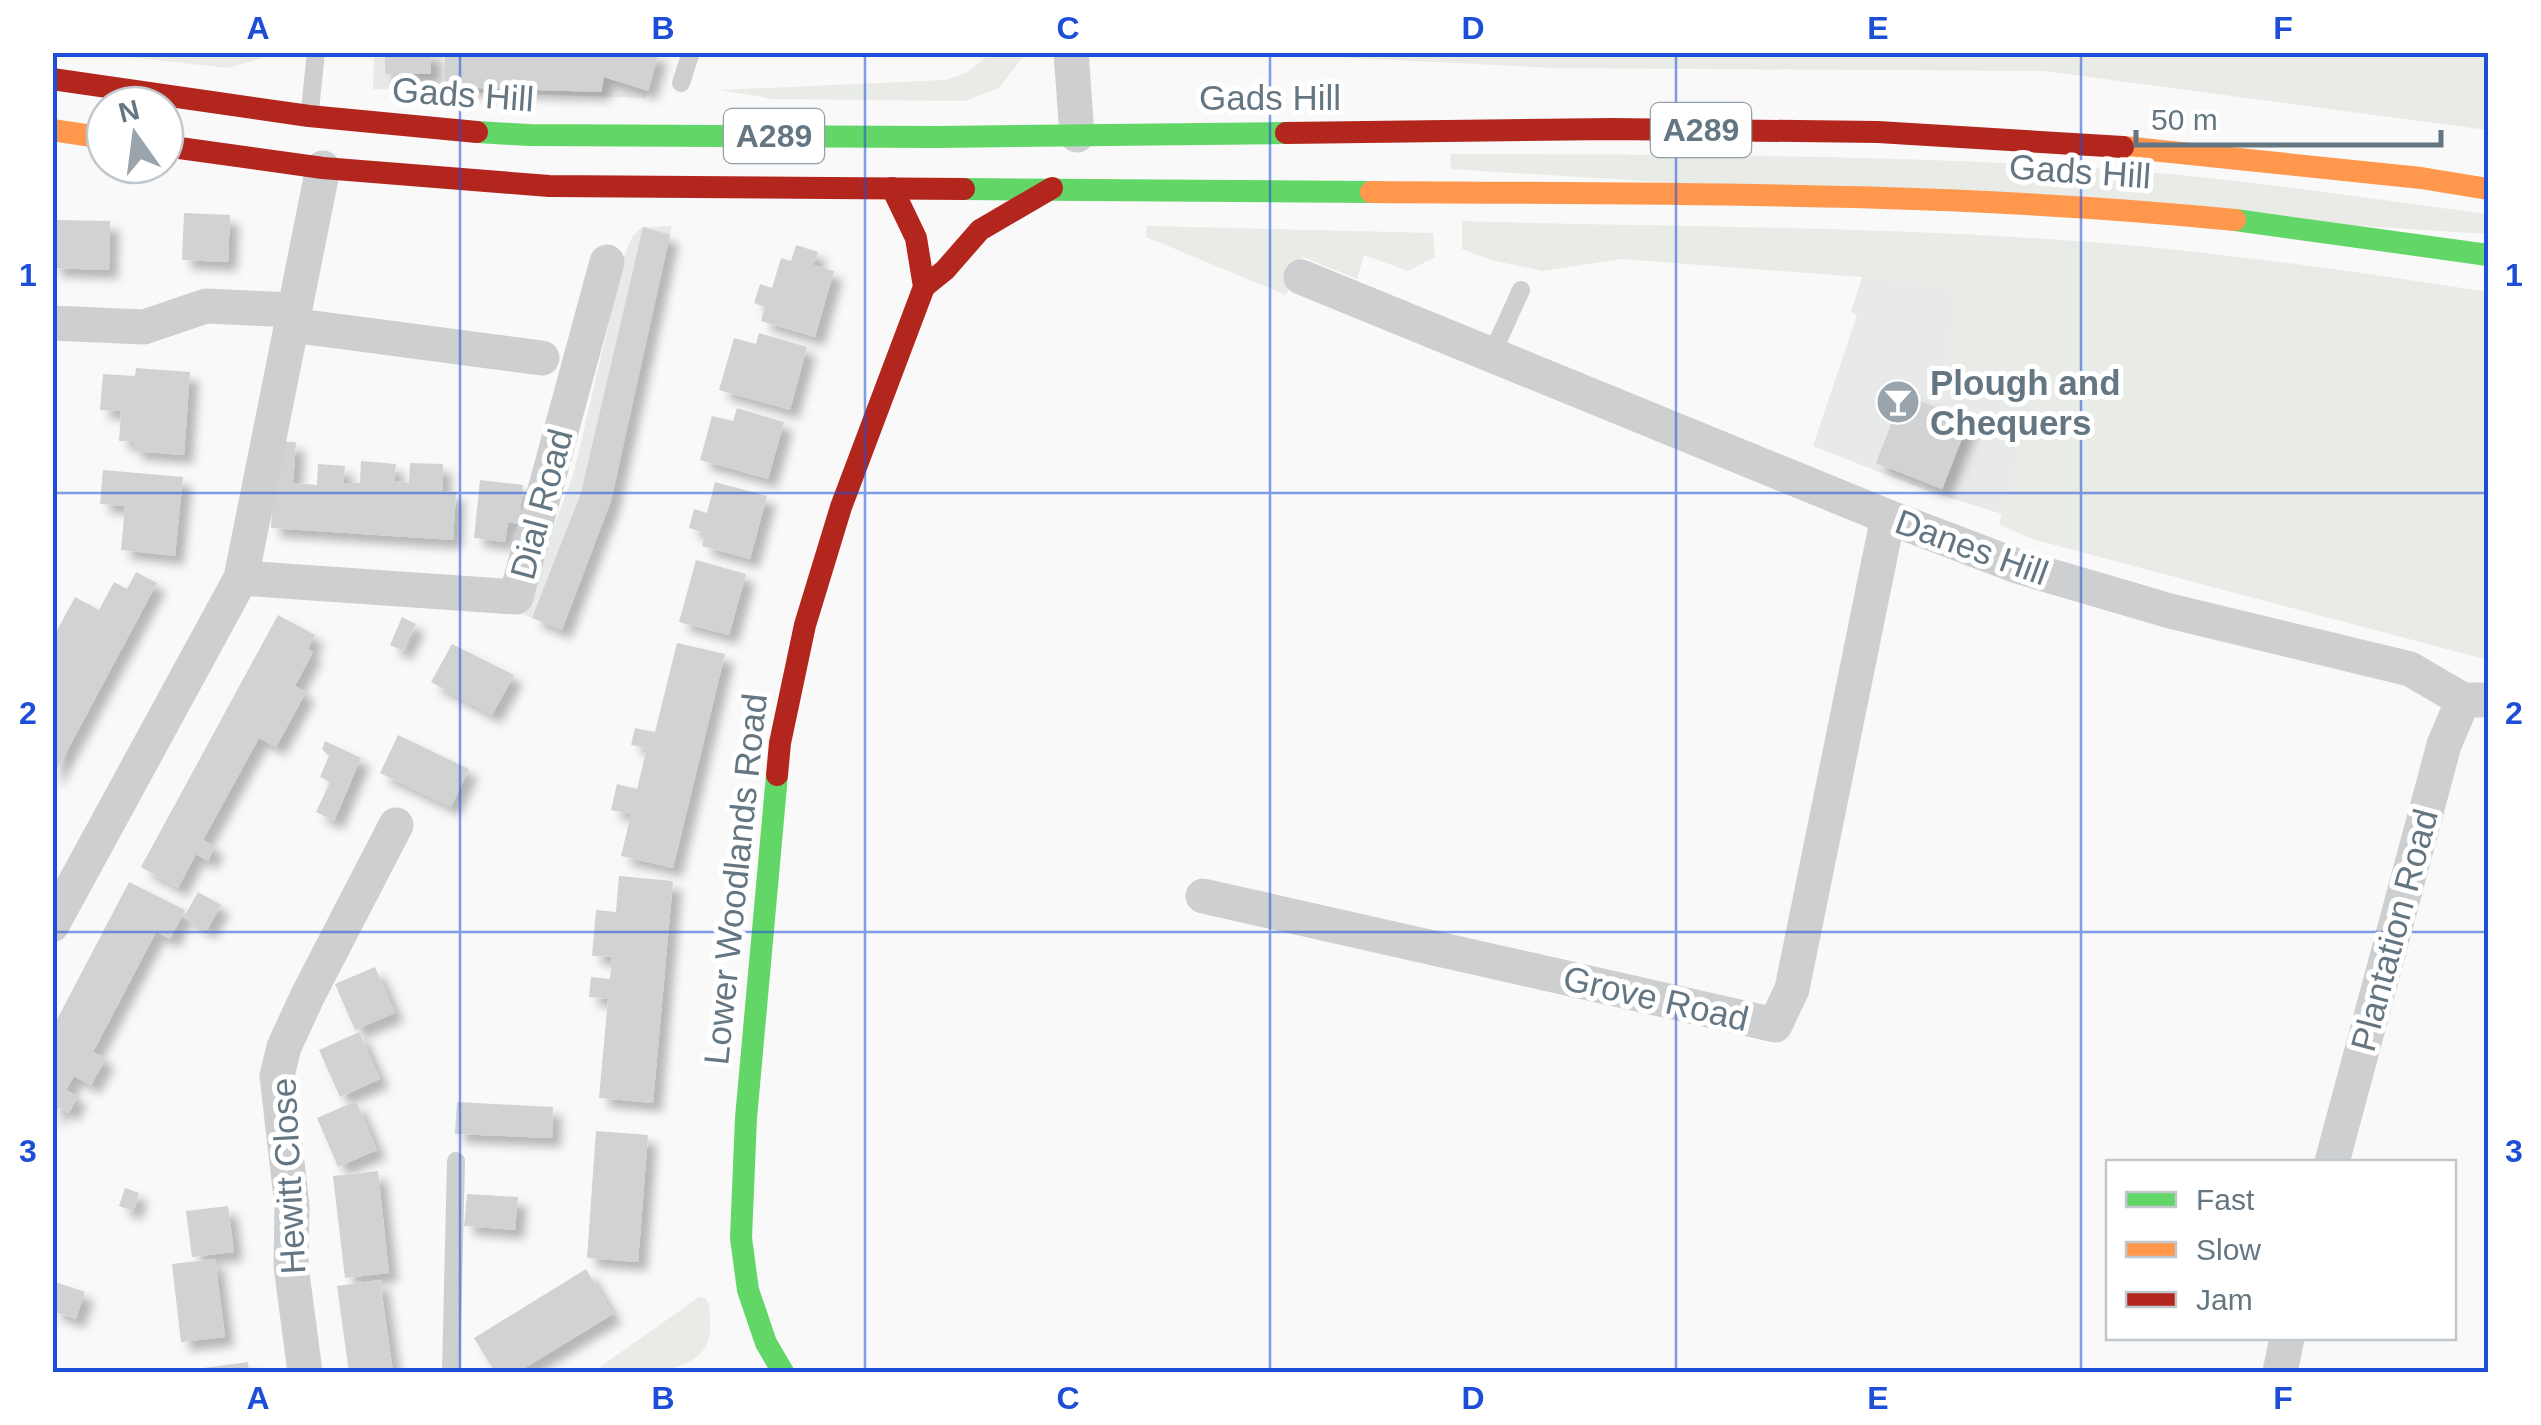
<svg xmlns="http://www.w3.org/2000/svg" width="2541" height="1425" viewBox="0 0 2541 1425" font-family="Arial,sans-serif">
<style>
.built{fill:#e8e9e9}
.green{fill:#e8ebe6}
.building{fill:#d0d2d3;filter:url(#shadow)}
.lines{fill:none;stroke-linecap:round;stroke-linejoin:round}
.lane{stroke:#cecfd0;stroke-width:18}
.street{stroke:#cecfd0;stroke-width:35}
.fast{stroke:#63d668;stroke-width:22}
.slow{stroke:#ff974d;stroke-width:22}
.jam{stroke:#b3261e;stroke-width:22}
.grid{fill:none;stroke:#1d4ed8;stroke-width:2.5;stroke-opacity:0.55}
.labels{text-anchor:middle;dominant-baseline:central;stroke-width:10;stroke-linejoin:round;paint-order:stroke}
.shield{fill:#fff;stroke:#939fa8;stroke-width:2.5}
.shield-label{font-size:32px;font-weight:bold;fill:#657683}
.street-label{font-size:35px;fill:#657683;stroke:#fff}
.poi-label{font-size:35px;font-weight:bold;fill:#657683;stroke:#fff;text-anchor:start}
.neatline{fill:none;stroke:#1d4ed8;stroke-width:4}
.grid-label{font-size:32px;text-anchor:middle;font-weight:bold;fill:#1d4ed8}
</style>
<defs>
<filter id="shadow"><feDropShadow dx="9" dy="9" stdDeviation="5" flood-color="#0004"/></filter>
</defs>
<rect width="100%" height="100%" fill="#f9f9f9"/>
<g class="built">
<polygon points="374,53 659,53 646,98 373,89"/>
<polygon points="672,226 611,501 562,630 522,614 574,472 609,322 609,291 633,235 643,227"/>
<polygon points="1862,277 1961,290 2032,404 2002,514 1928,491 1813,446 1857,315 1851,312"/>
</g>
<g class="green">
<polygon points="94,53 279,53 228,68"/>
<polygon points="991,53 1026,53 999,88 965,101 772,99 720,90 946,80 966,73"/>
<polygon points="1256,53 2488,53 2488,130 2044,71 1554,68"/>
<path d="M1450,154C1678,155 1906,154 2134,171C2252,180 2371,199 2488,214V234L1451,169Z"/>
<path d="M1462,221C1666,227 1872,226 2075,241C2214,251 2351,271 2488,292V660L2032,539L1999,524L2032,404L1940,370L1960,290L1862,277L1621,259L1543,271L1491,260L1462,249Z"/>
<polygon points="1147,226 1433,233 1435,257 1408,271 1364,255 1357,279 1303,257 1286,295 1146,237"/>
<path d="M699,1297L706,1298C711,1307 710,1319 710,1330C708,1380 628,1373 593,1372Z"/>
</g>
<g class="building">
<rect x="385" y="52" width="46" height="22"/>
<polygon points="445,52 659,52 648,91 604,77 601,92 445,87"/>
<polygon points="184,213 230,215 228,262 182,260"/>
<polygon points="52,220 110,221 109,270 52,268"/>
<polygon points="643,227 670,235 611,501 562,630 532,618 581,493"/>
<polygon points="796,245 818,252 813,265 834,271 815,337 761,321 765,307 754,303 760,284 772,288 781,258 791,261"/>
<polygon points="759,333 807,347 790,410 719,390 734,338 756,344"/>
<polygon points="136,368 190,372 184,455 133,451 133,441 119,441 121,411 100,410 103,374 135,376"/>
<polygon points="1903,394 1969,421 1942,489 1876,463"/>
<polygon points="737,408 784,422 768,479 700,460 712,416 733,421"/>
<polygon points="276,441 296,442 293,483 317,485 318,464 345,466 343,483 360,483 361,461 396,464 394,481 409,483 410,463 443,464 442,491 456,492 453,540 271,528"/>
<polygon points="103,470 183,477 175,556 121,550 125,506 100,504"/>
<polygon points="480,480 523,485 519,524 508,522 505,542 474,538"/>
<polygon points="715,482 767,496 750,559 702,546 705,533 689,528 694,509 707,513"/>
<polygon points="696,560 746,574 729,635 679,622"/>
<polygon points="136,572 157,583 52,779 52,640 75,597 99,610 114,582 127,589"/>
<polygon points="278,615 315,635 308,649 313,652 295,686 306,692 276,747 259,738 203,840 215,846 208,861 196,854 178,888 141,867"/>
<polygon points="402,617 416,624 403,651 390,645"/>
<polygon points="677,643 725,654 673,868 621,856 631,814 611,810 617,784 637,789 647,748 631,745 635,728 655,732"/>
<polygon points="452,644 514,675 492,715 431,682"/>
<polygon points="398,735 469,769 451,807 380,773"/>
<polygon points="325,741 361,758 334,821 316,812 330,782 320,777 329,756 322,749"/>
<polygon points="619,876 673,881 653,1103 599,1098 608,999 589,997 591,977 610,979 612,957 592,956 596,910 616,912"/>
<polygon points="129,882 185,910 170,939 156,932 93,1052 106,1058 91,1085 74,1076 66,1090 78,1096 69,1113 59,1107 52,1119 52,1029"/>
<polygon points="198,892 221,905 207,930 184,917"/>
<polygon points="375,967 395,1013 355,1030 335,984"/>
<polygon points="359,1032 380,1079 340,1097 319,1050"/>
<polygon points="356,1101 377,1150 338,1167 317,1118"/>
<polygon points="457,1102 553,1107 552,1138 455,1134"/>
<polygon points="596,1131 648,1135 638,1262 587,1258"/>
<polygon points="378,1171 389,1273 345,1278 333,1176"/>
<polygon points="125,1188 139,1193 133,1211 119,1206"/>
<polygon points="467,1194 518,1197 515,1230 464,1226"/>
<polygon points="228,1206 234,1252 192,1257 186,1211"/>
<polygon points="215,1259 225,1337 181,1342 172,1264"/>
<polygon points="586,1269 613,1314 518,1372 495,1372 474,1338"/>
<polygon points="380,1280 393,1372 349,1372 337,1286"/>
<polygon points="55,1282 85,1292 76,1319 52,1311"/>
<polygon points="248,1362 249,1372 189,1372 189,1370"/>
</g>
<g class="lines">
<g class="lane">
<polyline points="681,83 691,52"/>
<polyline points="310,110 316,52"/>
<polyline points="1492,354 1521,290"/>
<polyline points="451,1372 456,1161"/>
</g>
<g class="street">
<polyline points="1071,52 1077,135"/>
<polyline points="1301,277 1888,517 2017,566 2170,611 2410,669 2463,700 2488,700"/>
<polyline points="52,323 144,327 206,306 294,310"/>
<polyline points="291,325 542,358"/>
<polyline points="241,578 516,597 607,262"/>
<polyline points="1203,896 1775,1025 1792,989 1888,517"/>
<polyline points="52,925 241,578 323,168"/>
<polyline points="2332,1162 2444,745 2463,700"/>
<polyline points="305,1372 291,1266 292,1206 277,1076 284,1047 308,995 396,825"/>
<polyline points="2280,1372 2287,1338"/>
</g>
<g class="fast">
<polyline points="477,132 529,135 937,137 1286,133"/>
<polyline points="964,189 1371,192"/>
<polyline points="2235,220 2488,255"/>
<polyline points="777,775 746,1118 741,1238 748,1290 766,1343 783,1372"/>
</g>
<g class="slow">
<polyline points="52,130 105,138"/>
<polyline points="2123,147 2421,178 2488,189"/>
<path d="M1371,192C1659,194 1948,191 2235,220"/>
</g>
<g class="jam">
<polyline points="52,79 309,116 477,132"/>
<polyline points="1286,133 1612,129 1878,132 2123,147"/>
<polyline points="165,146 323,168 549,186 964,189"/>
<polyline points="924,287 945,270 980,230 1052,188"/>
<polyline points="777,775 780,743 805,625 841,507 924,287 916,238 892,188"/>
</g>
</g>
<path class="grid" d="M460,52V1372M865,52V1372M1270,52V1372M1676,52V1372M2081,52V1372M52,493H2488M52,932H2488"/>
<defs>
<symbol id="bar-disc" viewBox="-11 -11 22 22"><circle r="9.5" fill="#99a4ac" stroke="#fff"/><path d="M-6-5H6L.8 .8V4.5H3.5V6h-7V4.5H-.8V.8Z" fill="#fff"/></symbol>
</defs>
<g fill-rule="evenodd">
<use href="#bar-disc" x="1873" y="377" width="50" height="50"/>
</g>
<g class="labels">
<g class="shield">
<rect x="1651" y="103" width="100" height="54" rx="8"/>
<rect x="724" y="109" width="100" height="54" rx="8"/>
</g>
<g class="shield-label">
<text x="1701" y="130">A289</text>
<text x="774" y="136">A289</text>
</g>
<g class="street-label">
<text transform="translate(463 94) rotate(4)">Gads Hill</text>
<text x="1270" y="97">Gads Hill</text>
<text transform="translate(2080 171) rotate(4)">Gads Hill</text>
<text transform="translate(541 504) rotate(-75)">Dial Road</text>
<text transform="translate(1972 547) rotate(20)">Danes Hill</text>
<text transform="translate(735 879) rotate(-84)">Lower Woodlands Road</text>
<text transform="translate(2394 930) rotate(-75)">Plantation Road</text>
<text transform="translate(1656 998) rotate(13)">Grove Road</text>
<text transform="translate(288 1176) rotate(-93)">Hewitt Close</text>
</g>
<g class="poi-label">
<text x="1930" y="382">Plough and<tspan x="1930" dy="40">Chequers</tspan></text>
</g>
</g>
<rect width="2541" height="1425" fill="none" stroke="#ffffff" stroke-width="110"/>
<rect x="2106" y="1160" width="350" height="180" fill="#ffffff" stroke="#c1c8cd" stroke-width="2.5"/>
<rect x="2126" y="1192" width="50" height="15" fill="#63d668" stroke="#c1c8cd" stroke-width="2.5"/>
<text x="2196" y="1210" font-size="30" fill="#657683">Fast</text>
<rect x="2126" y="1242" width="50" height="15" fill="#ff974d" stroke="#c1c8cd" stroke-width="2.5"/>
<text x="2196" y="1260" font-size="30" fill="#657683">Slow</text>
<rect x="2126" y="1292" width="50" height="15" fill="#b3261e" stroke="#c1c8cd" stroke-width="2.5"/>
<text x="2196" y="1310" font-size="30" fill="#657683">Jam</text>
<g transform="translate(135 135) rotate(346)"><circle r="48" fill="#ffffff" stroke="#c1c8cd" stroke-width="2.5"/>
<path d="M0-8L18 38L0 25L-18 38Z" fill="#99a4ac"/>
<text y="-15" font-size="28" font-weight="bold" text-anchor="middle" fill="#657683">N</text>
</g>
<path d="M2136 130v15h305v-15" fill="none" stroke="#657683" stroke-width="5"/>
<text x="2151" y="130" font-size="30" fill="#657683" stroke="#ffffff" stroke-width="8" paint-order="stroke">50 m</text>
<rect x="55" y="55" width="2431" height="1315" class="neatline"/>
<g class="grid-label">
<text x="258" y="39">A</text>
<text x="663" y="39">B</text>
<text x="1068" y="39">C</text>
<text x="1473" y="39">D</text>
<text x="1878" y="39">E</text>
<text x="2283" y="39">F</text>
<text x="28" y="286">1</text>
<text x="2514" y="286">1</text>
<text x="28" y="724">2</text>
<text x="2514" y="724">2</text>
<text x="28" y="1162">3</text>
<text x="2514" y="1162">3</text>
<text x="258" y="1409">A</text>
<text x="663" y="1409">B</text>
<text x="1068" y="1409">C</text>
<text x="1473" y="1409">D</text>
<text x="1878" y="1409">E</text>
<text x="2283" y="1409">F</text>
</g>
</svg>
